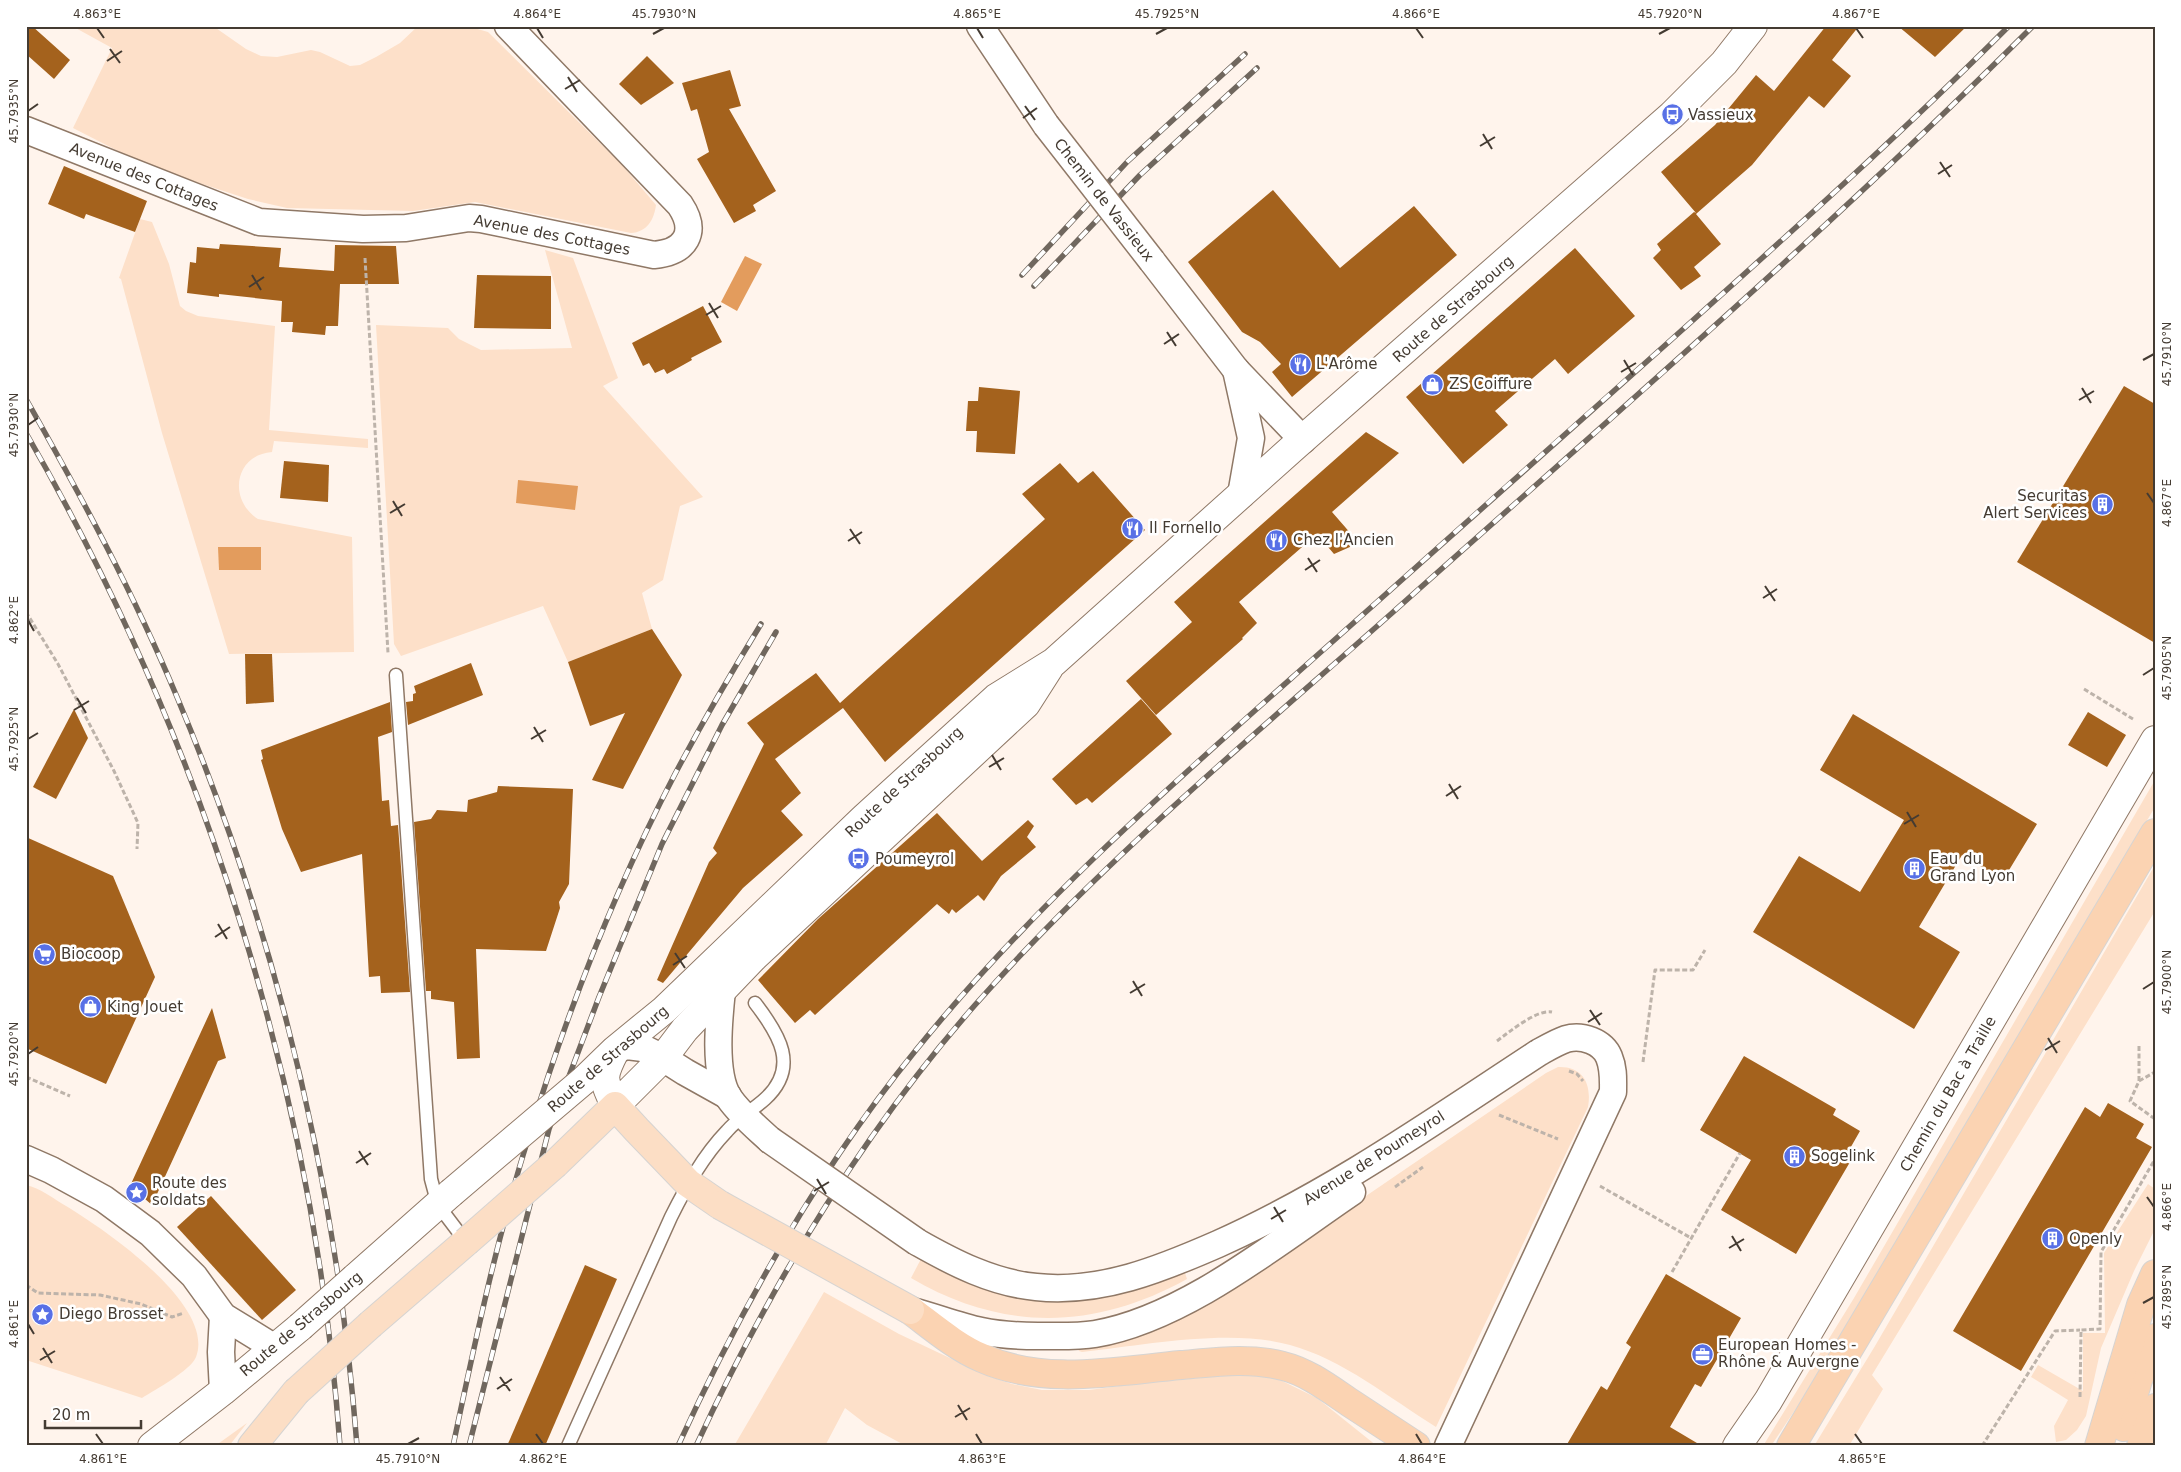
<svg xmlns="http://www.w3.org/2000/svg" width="2181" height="1472" viewBox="0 0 2181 1472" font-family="'DejaVu Sans',sans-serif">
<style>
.green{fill:#fde0c9}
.water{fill:#e39c5d}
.building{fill:#a4621d}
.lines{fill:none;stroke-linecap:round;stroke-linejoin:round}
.service-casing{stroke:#8f7866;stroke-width:15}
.minor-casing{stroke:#8f7866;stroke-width:29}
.secondary-casing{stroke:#8f7866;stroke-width:30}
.primary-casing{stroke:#d6d4d2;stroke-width:30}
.trunk-casing{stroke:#d6d4d2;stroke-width:30}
.path{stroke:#bdb3aa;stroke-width:3;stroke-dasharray:5 2.5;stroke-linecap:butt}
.service{stroke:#fff;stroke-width:12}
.minor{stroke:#fff;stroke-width:26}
.secondary{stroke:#fff;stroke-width:28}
.primary{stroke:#fcdec5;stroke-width:28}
.trunk{stroke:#fbd3b2;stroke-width:28}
.rail-casing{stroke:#70675e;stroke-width:5.5}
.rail{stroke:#fff;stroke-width:4;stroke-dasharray:11;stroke-linecap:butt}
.minor-bridge-casing{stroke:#8f7866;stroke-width:29;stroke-linecap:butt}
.secondary-bridge-casing{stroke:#8f7866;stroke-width:30;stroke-linecap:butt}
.primary-bridge-casing{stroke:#d6d4d2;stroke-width:30;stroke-linecap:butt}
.minor-bridge{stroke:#fff;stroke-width:26}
.secondary-bridge{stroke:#fff;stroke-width:28}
.primary-bridge{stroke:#fcdec5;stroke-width:28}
.ticks{fill:none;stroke:#443b32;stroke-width:2}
.labels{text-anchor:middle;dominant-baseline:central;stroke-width:5;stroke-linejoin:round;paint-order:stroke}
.poi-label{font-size:15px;fill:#443b32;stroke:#fff;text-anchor:start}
.street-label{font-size:15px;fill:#443b32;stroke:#fff}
.neatline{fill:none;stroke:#443b32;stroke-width:2}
.ticks-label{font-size:12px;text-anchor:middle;fill:#443b32}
</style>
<rect width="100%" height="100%" fill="#fff4ec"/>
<g class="green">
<path d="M72,26H213L246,49L261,56L277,57L311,50L320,52L350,66L360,65L376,57L400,43L418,26H467L488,32L622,165L656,205C654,220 647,232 631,233L475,202L413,211L287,208L248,199L184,178L120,152L73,128L112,48Z"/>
<path d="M140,219L152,222L169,264L180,306L186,311L198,316L275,326L269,430L368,439V448L274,441L272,452C234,455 228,500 258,519L352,537L354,652L229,654L162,433L121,279L119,278Z"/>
<polygon points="545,250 573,258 618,378 603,386 703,497 680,506 663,580 642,593 652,629 568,662 543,606 401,656 394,644 376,325 448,328 459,339 481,350 572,348"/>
<polygon points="2155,780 2155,807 1799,1404 1771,1446 1763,1446 1854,1298"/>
<polygon points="2155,865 2155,911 1872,1375 1883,1389 1849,1446 1814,1446 1875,1346"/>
<path d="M1558,1067C1583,1066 1592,1084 1588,1107L1436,1427C1391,1399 1342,1359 1290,1345C1230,1328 1145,1345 1082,1352L1079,1351L1078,1348L1246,1278L1546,1073Z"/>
<polygon points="2148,1184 2155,1189 2155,1229 2134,1271 2101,1348 2086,1416 2077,1430 2066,1440 2056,1442 2054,1426 2068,1400 2031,1377 2038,1365 2083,1391 2083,1333 2105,1333 2104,1253"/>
<path d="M26,1185C40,1188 54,1199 66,1206C104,1229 216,1305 196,1357C191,1370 155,1390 142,1398L26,1360Z"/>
<path d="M922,1257L986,1286L1182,1272L1185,1273L1187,1279C1095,1330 1003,1332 911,1278Z"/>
<polygon points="824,1292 899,1334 988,1376 1012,1384 1042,1390 1089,1390 1189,1377 1231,1374 1274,1377 1317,1398 1377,1446 906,1446 867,1425 845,1408 825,1446 734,1446"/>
<polygon points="247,1423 229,1446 215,1446"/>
</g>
<g class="water">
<polygon points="745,256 762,264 737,311 721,302"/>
<polygon points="518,480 578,486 575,510 516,503"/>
<polygon points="218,547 261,547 261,570 219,570"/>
</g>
<g class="building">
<polygon points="26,26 32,26 70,60 54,79 26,54"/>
<polygon points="1826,26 1859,26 1832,60 1851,76 1824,108 1809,96 1752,165 1696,214 1721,244 1694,267 1701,276 1681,290 1653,258 1661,250 1657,244 1694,212 1696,213 1661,172 1715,125 1756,75 1774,91"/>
<polygon points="1898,26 1967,26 1935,57"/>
<polygon points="647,56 674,83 641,105 619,84"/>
<polygon points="730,70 741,106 729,109 776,191 753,205 756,211 734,223 697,159 709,152 697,109 691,111 682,83"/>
<polygon points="64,166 147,201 135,232 86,214 84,219 48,204"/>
<polygon points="1273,190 1340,268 1414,206 1457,255 1292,397 1272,372 1281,364 1260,342 1242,332 1188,262"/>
<polygon points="220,244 281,248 279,267 334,271 335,245 396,246 399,284 340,284 338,326 326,326 325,335 292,332 293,322 281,322 282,301 219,294 219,297 187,293 190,262 196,263 197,247 219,249"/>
<polygon points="1575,248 1635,316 1568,374 1555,359 1495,411 1508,425 1463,464 1406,397"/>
<polygon points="477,275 551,276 551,329 474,328"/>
<polygon points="703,306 722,342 691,358 692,360 667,374 664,369 655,373 649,363 643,366 632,343"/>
<polygon points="2124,386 2155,404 2155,643 2017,562"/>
<polygon points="979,387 1020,391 1015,454 976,452 977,431 966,431 968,401 978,401"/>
<polygon points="1366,432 1399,453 1332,512 1359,543 1334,554 1317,534 1239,602 1257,623 1242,638 1243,639 1156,715 1126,681 1192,622 1174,602"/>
<polygon points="284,461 329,465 328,502 280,498"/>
<polygon points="1060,463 1078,483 1093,471 1145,530 885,762 843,708 775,759 801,793 781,811 803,835 743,888 663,983 657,980 709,862 717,853 713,848 764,744 747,723 816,673 840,703 1045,519 1022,494"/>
<polygon points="652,629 682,675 623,789 592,780 625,713 590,726 568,662"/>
<polygon points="245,654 272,654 274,702 246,704"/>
<polygon points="471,663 483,695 408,725 406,702 413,701 413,694 416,693 414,686"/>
<polygon points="1141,699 1172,734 1092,803 1087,798 1076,805 1052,779"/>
<polygon points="390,702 392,732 378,737 382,801 389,800 391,826 398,825 410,992 381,993 380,976 369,977 362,854 301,872 282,829 261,760 263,759 261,750"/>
<polygon points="74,709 88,738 56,799 33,787"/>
<polygon points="2088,712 2126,735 2107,767 2068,745"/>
<polygon points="1853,714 2037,824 2003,880 1962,855 1919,927 1960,952 1914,1029 1753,932 1799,856 1860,892 1904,820 1820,770"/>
<polygon points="498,786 573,789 569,884 559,902 560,908 546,951 476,949 480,1058 457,1059 454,1002 431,999 431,991 426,991 414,822 431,819 437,810 467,812 468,800 497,792"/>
<polygon points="937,813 982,861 1028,820 1034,826 1027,837 1036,847 1001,876 984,901 978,895 956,913 952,909 949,914 937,904 815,1015 810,1010 795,1023 758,980 818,919"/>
<polygon points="26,837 113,876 155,977 106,1084 26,1048"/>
<polygon points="212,1008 226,1058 218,1061 152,1205 130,1186"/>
<polygon points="1744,1056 1836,1109 1833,1115 1860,1131 1844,1159 1850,1162 1796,1254 1721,1210 1751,1160 1700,1130"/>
<polygon points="2108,1103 2144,1124 2136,1138 2152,1147 2021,1371 1953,1331 2085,1107 2100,1117"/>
<polygon points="211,1196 296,1290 262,1320 177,1227"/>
<polygon points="585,1265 617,1279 545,1446 507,1446"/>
<polygon points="1666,1274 1741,1318 1701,1387 1695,1384 1670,1427 1702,1446 1566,1446 1601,1386 1607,1390 1631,1347 1626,1343"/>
</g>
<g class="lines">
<defs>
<g id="service">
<polyline points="396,675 431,1179 438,1205 466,1242"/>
<path d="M568,1446L671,1217C686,1187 703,1156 727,1131C738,1118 753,1110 765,1099C800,1067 779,1034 755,1003"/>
</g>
<g id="minor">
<polyline points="980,26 1046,125"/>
<path d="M26,130L259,222L363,229L406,228L469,218L481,219L654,255C686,252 698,232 680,205L508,26"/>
<polyline points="1152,261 1236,370 1303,440"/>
<polyline points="1236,370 1251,438 1241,495"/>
<path d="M722,990C719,1018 713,1074 729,1098C740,1114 756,1127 770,1140"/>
<polyline points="615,1050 627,1046 643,1048 663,1058 685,1072 728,1096"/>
<polyline points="26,1159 51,1170 104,1199 150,1233 194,1276 223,1316 275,1348"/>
<path d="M917,1242C954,1263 993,1283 1036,1287C1100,1294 1161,1269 1218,1244C1332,1193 1434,1121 1538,1053C1547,1048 1557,1042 1566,1039C1582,1034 1603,1042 1609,1057C1614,1069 1613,1080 1613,1092L1448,1446"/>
<path d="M912,1311C935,1317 958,1326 981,1331C1000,1335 1019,1336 1038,1336C1057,1336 1076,1337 1095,1334C1184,1319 1278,1242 1352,1192"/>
<polyline points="223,1316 221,1352 223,1391"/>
</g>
<g id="secondary">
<path d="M615,1051C601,1078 603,1079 615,1106L663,1058L685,1029L754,957L1026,704L1049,668"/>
<polyline points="583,1081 615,1050 664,1010 864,818 996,698 1054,662 1295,446 1672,115 1724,63 1753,26"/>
<polyline points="355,1278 451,1193"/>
<polyline points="152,1446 223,1391 300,1327"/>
<polyline points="1737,1446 1768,1401 2155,740"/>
</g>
<g id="primary">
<polyline points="555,1164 615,1106 637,1130 688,1183 720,1205"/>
<polyline points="371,1324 466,1242"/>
<polyline points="252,1446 296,1392"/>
</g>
<g id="trunk">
<path d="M910,1310C933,1327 956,1347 982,1358C1045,1386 1115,1371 1181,1365C1215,1362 1249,1357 1283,1366C1308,1372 1331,1390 1352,1404C1373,1418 1395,1432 1416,1446"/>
<polyline points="2124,1427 2138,1380 2155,1338"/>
<polyline points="1791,1446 2155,833"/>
<polyline points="2099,1446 2141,1305 2155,1274"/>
<polyline points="2141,1446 2155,1408"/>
</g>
</defs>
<use href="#service" class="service-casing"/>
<use href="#minor" class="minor-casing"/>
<use href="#secondary" class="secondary-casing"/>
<use href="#primary" class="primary-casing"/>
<use href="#trunk" class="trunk-casing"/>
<g class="path">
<polyline points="365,258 388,653"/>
<polyline points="26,612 58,664 114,771 138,823 137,849"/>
<polyline points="2084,689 2133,719"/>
<path d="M1497,1041C1509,1032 1537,1009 1552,1012"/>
<polyline points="2139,1046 2139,1081 2130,1101 2155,1119"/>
<polyline points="1643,1062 1655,970 1693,970 1705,950"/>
<polyline points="1569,1071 1577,1074 1583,1081"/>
<polyline points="26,1077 70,1096"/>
<polyline points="2139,1081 2155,1072"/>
<polyline points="1499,1115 1558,1139"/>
<polyline points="1600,1186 1691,1238"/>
<polyline points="1395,1187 1423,1167"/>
<polyline points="1672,1272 1740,1153"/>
<polyline points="26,1285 38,1293 100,1295 141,1304 172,1317 184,1313"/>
<polyline points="2080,1397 2081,1330 2100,1329 2101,1252 2155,1159"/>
<polyline points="1982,1446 2055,1331 2080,1330"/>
</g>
<use href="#service" class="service"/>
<use href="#minor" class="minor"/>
<use href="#secondary" class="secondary"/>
<use href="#primary" class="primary"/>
<use href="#trunk" class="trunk"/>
<defs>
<g id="rail">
<polyline points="1022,275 1128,161 1245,54"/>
<polyline points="1034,286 1140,175 1257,68"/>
<path d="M26,399C81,496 134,594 177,697C277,935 337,1188 357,1446"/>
<path d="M26,433C204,742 314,1089 340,1446"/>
<path d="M453,1446C475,1342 497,1237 529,1136C567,1012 615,889 675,774C702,723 731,673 761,624"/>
<polyline points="469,1446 549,1129 599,997 662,844 722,725 776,632"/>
<path d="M678,1446C742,1306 819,1169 916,1050C1038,899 1186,772 1331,643C1441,545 1551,446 1662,348C1779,243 1897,138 2009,26"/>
<path d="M696,1446C769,1288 860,1136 975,1005C1101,862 1250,739 1392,613C1608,420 1828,231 2033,26"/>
</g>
</defs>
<use href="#rail" class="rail-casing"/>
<use href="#rail" class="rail"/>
<defs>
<g id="minor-bridge">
<polyline points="1046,125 1152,261"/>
<polyline points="770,1140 917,1242"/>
</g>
<g id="secondary-bridge">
<polyline points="451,1193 583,1081"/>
<polyline points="300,1327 355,1278"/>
</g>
<g id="primary-bridge">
<polyline points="720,1205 910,1310"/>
<polyline points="466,1242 555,1164"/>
<polyline points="296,1392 371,1324"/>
</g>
</defs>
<use href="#minor-bridge" class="minor-bridge-casing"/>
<use href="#secondary-bridge" class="secondary-bridge-casing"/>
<use href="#primary-bridge" class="primary-bridge-casing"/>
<use href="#minor-bridge" class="minor-bridge"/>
<use href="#secondary-bridge" class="secondary-bridge"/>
<use href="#primary-bridge" class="primary-bridge"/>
</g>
<path class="ticks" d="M97,28L104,38M537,28L543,38M977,28L983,38M1416,28L1423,38M1856,28L1863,38M653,34L664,28M1156,34L1167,28M1659,34L1670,28M110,49L120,63M107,61L122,51M568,77L577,92M565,89L580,80M1025,106L1035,120M28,111L38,104M1023,118L1037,108M1483,134L1492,149M1480,146L1495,137M1940,162L1950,177M1938,174L1952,165M252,275L261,290M249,287L264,277M709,303L718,318M706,315L721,306M1167,332L1176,346M1164,344L1179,334M1624,360L1633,375M2143,360L2154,354M1621,372L1636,363M2082,388L2091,403M2079,400L2094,391M28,425L38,418M2147,493L2154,503M393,501L402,516M390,513L405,504M850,529L860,544M848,541L862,532M1308,558L1317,572M1305,570L1320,560M1765,586L1775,601M1763,598L1777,589M28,620L34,631M2143,675L2154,668M77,698L86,713M74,710L89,701M534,727L543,742M28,739L38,733M531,739L546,730M992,755L1001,770M989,767L1004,758M1449,784L1458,799M1446,796L1461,786M1907,812L1916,827M1904,824L1919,815M218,924L227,939M215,937L230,927M675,953L685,968M673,965L687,956M1133,981L1142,996M2143,989L2154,982M1130,993L1145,984M1590,1010L1600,1025M1588,1022L1602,1013M2048,1038L2057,1053M2045,1050L2060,1041M28,1054L38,1047M359,1151L368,1165M356,1163L371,1153M817,1179L826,1194M814,1191L829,1182M2147,1197L2154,1207M1274,1207L1283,1222M1271,1219L1286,1210M1732,1236L1741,1251M1729,1248L1744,1239M2143,1303L2154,1297M28,1324L34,1334M43,1348L52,1363M40,1360L55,1351M500,1377L510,1391M497,1389L512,1379M958,1405L967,1420M955,1417L970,1408M96,1434L103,1444M536,1434L543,1444M976,1434L982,1444M1416,1434L1422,1444M1855,1434L1862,1444M408,1444L419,1438"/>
<defs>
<symbol id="bus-disc" viewBox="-11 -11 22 22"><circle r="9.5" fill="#5870e6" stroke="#fff"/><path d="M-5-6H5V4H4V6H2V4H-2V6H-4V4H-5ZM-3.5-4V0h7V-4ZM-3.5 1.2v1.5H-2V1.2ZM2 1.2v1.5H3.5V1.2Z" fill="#fff"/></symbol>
<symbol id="restaurant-disc" viewBox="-11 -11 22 22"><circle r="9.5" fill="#5870e6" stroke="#fff"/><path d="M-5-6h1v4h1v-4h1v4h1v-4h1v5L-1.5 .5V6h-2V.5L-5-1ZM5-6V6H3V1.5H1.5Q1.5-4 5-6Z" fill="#fff"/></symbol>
<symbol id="shop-disc" viewBox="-11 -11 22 22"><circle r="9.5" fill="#5870e6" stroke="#fff"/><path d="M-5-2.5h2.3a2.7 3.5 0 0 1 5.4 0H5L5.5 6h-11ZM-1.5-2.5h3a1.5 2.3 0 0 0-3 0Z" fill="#fff"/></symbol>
<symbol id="building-disc" viewBox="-11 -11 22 22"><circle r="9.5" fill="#5870e6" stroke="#fff"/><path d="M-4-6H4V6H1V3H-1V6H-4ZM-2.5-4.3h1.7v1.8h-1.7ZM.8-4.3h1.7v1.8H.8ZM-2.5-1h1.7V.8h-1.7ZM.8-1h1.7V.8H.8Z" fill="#fff"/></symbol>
<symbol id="supermarket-disc" viewBox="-11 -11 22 22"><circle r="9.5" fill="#5870e6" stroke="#fff"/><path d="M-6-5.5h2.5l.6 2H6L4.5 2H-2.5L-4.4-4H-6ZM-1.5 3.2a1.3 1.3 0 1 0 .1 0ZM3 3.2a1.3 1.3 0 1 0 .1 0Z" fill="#fff"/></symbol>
<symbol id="sight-disc" viewBox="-11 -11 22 22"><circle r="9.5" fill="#5870e6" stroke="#fff"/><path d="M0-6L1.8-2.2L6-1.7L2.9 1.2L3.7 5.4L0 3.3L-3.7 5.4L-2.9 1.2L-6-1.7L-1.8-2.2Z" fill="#fff"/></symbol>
<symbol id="office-disc" viewBox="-11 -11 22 22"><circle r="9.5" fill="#5870e6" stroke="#fff"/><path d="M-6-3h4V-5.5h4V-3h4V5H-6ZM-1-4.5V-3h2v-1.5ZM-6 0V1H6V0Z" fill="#fff"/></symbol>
</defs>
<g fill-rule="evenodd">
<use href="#bus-disc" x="1660" y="102" width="25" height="25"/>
<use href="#restaurant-disc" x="1288" y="352" width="25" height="25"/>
<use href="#shop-disc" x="1420" y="372" width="25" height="25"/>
<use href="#building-disc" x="2090" y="492" width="25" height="25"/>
<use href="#restaurant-disc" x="1120" y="516" width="25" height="25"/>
<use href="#restaurant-disc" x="1264" y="528" width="25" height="25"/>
<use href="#bus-disc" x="846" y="846" width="25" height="25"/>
<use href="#building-disc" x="1902" y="856" width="25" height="25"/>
<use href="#supermarket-disc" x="32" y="942" width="25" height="25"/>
<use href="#shop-disc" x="78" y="994" width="25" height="25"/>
<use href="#building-disc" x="1782" y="1144" width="25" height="25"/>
<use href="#sight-disc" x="124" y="1180" width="25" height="25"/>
<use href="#building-disc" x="2040" y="1226" width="25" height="25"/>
<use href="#sight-disc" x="30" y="1302" width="25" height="25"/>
<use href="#office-disc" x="1690" y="1342" width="25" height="25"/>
</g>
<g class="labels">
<g class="poi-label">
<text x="1688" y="115">Vassieux</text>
<text x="1316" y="364">L'Arôme</text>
<text x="1449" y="384">ZS Coiffure</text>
<text x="2087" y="496" text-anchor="end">Securitas<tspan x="2087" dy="17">Alert Services</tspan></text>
<text x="1149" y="528">Il Fornello</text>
<text x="1293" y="540">Chez l'Ancien</text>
<text x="875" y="859">Poumeyrol</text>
<text x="1930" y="859">Eau du<tspan x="1930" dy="17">Grand Lyon</tspan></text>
<text x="61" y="954">Biocoop</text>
<text x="107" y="1007">King Jouet</text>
<text x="1811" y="1156">Sogelink</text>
<text x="152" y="1183">Route des<tspan x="152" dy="17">soldats</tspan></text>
<text x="2069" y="1239">Openly</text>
<text x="59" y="1314">Diego Brosset</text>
<text x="1718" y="1345">European Homes -<tspan x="1718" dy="17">Rhône &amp; Auvergne</tspan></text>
</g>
<g class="street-label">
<text transform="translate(144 177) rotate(22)">Avenue des Cottages</text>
<text transform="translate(1104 200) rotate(52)">Chemin de Vassieux</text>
<text transform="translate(552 235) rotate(11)">Avenue des Cottages</text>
<text transform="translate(1453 309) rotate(-41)">Route de Strasbourg</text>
<text transform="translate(904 782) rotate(-43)">Route de Strasbourg</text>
<text transform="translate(608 1059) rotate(-41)">Route de Strasbourg</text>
<text transform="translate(1948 1094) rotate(-60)">Chemin du Bac à Traille</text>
<text transform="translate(1374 1158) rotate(-32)">Avenue de Poumeyrol</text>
<text transform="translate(301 1324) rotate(-40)">Route de Strasbourg</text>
</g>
</g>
<rect width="2181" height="1472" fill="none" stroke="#ffffff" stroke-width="55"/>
<path d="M45 1420v8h96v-8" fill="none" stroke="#443b32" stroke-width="2.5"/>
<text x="52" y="1420" font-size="15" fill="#443b32" stroke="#ffffff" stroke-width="4" paint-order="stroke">20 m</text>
<rect x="28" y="28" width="2126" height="1416" class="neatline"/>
<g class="ticks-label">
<text x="97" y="18">4.863°E</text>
<text x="537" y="18">4.864°E</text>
<text x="664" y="18">45.7930°N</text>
<text x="977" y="18">4.865°E</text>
<text x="1167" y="18">45.7925°N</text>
<text x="1416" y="18">4.866°E</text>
<text x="1670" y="18">45.7920°N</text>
<text x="1856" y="18">4.867°E</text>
<text transform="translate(14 111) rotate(-90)" y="4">45.7935°N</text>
<text transform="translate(2167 354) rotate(-90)" y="4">45.7910°N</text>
<text transform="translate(14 425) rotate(-90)" y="4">45.7930°N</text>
<text transform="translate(2167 503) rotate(-90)" y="4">4.867°E</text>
<text transform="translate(14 620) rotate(-90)" y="4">4.862°E</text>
<text transform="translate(2167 668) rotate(-90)" y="4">45.7905°N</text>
<text transform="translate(14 739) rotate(-90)" y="4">45.7925°N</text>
<text transform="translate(2167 982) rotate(-90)" y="4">45.7900°N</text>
<text transform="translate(14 1054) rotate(-90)" y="4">45.7920°N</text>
<text transform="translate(2167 1207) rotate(-90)" y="4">4.866°E</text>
<text transform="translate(2167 1297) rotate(-90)" y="4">45.7895°N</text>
<text transform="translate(14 1324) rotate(-90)" y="4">4.861°E</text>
<text x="103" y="1463">4.861°E</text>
<text x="408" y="1463">45.7910°N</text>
<text x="543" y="1463">4.862°E</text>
<text x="982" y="1463">4.863°E</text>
<text x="1422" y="1463">4.864°E</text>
<text x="1862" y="1463">4.865°E</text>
</g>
</svg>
